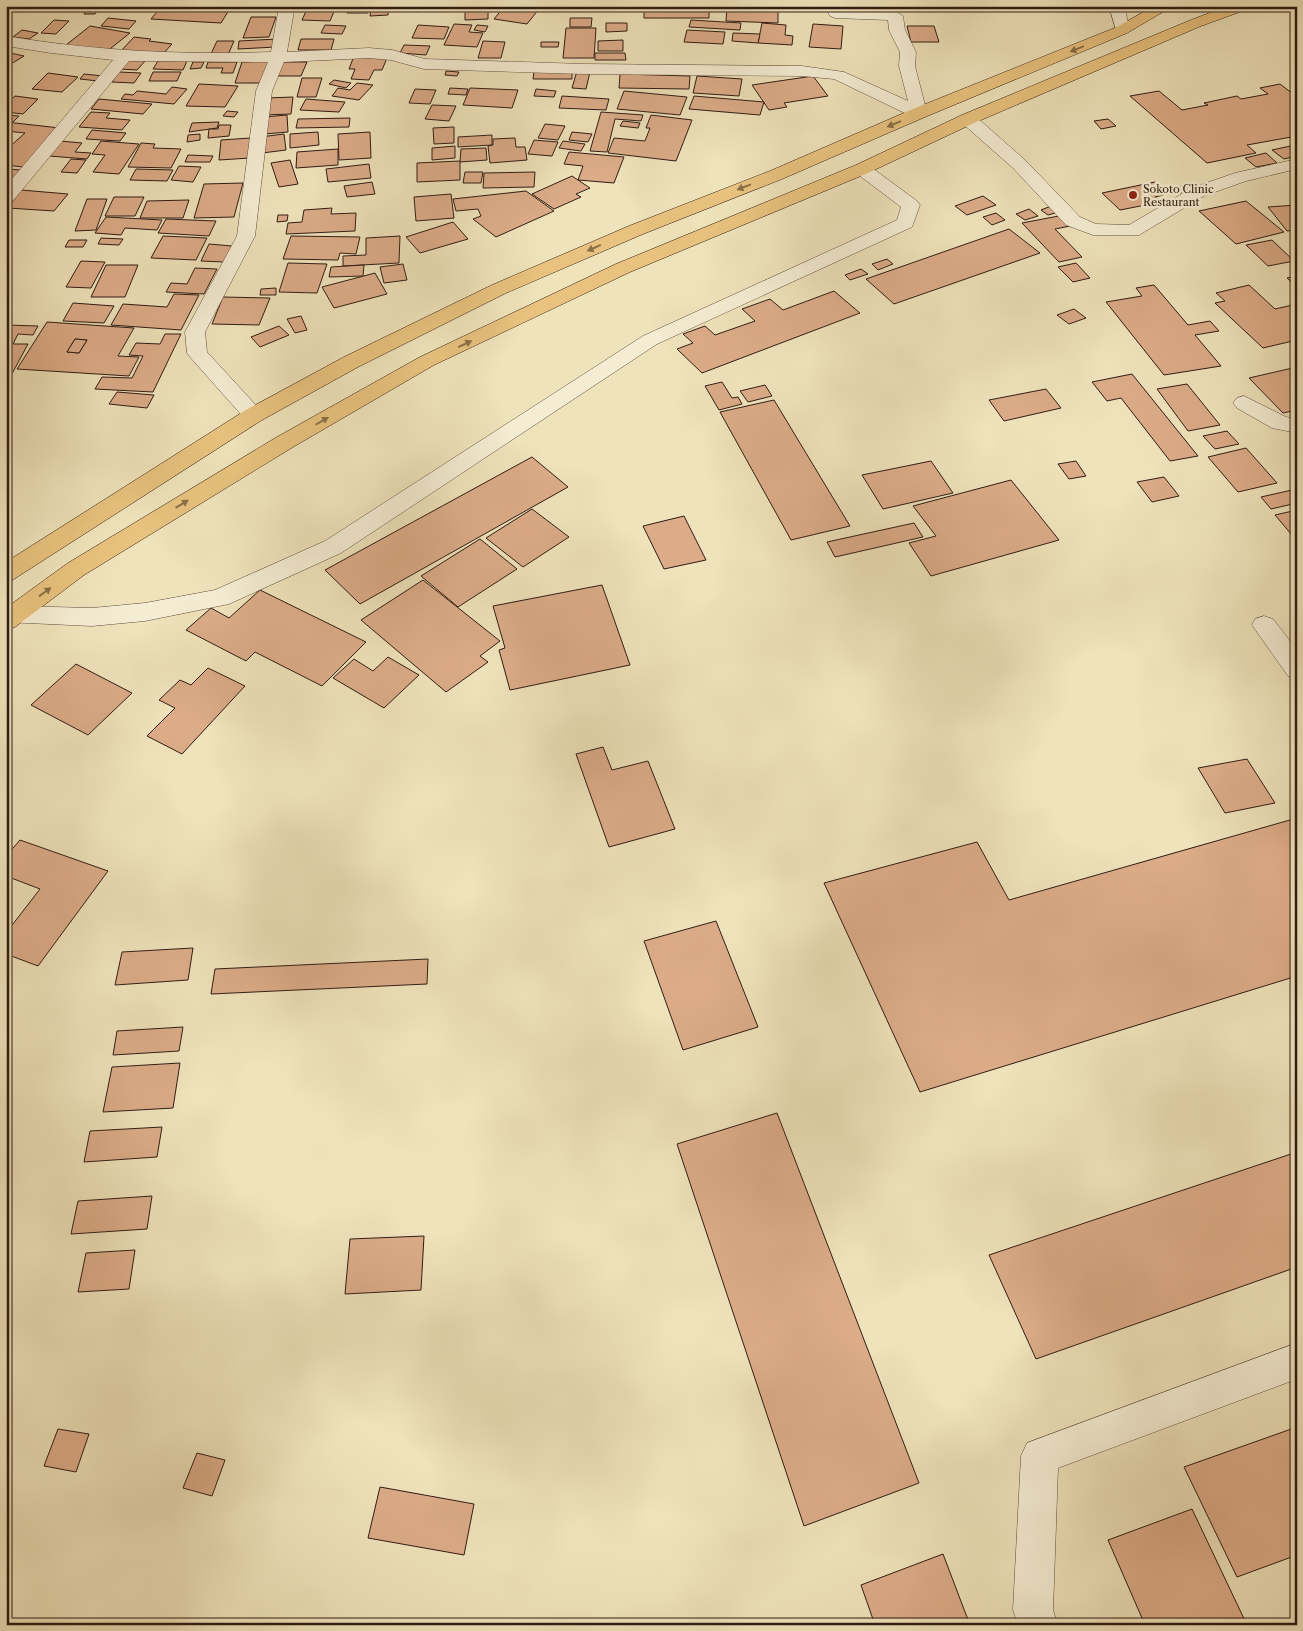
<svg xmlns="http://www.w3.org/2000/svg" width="1303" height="1631" viewBox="0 0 1303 1631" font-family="'Libre Caslon Text',serif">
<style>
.building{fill:#dcac89;stroke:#301c13;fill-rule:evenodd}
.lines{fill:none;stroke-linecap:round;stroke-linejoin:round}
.minor-casing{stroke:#604e3d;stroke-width:1}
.primary-casing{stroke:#301c13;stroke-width:1}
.minor{fill:#f5edd3;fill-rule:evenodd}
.primary{fill:#e8c27e;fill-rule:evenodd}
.oneway{fill:#8c6f48}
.poi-dot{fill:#8f2418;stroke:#f5edd3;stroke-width:2}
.labels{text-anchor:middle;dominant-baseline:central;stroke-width:5;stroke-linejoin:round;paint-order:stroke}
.far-poi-label{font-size:11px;fill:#301c13;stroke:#f5edd3;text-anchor:start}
</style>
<rect width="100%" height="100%" fill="#efe3bb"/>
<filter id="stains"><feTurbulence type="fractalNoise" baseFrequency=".004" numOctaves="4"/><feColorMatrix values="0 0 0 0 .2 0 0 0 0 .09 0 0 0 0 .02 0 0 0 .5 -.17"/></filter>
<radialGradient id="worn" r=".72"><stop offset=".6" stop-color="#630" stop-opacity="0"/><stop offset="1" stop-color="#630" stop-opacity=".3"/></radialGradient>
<g class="building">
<polygon points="89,6 101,6 95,14 84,14"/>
<polygon points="251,6 269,6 265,11 249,10"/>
<polygon points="349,6 369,6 368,13 347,13"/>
<polygon points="413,6 431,6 433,10 415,12"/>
<polygon points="644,6 709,7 709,18 644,18"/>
<polygon points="727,6 778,8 778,23 726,21"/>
<polygon points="903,6 934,6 935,9 904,9"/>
<polygon points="161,7 229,10 221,23 151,19"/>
<polygon points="388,8 388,15 370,16 371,9"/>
<polygon points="503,8 527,11 530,8 539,9 527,24 494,19"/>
<polygon points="307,9 335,9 330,21 302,20"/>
<polygon points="488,9 488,19 465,20 465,10"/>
<polygon points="251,17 276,17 269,37 243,38"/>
<polygon points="108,18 136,21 129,29 101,26"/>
<polygon points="570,18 592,18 591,27 570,27"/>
<polygon points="54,20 69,21 56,34 41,33"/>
<polygon points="691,20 741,23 740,30 689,27"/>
<polygon points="606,23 627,23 627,31 606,32"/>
<polygon points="762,23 786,25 785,35 793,36 792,45 758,43"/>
<polygon points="454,24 472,25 469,32 483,33 477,47 444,45"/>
<polygon points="813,24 843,26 841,49 809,47"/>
<polygon points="325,25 346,26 342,34 321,33"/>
<polygon points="418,25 449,27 444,39 412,38"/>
<polygon points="477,25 488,26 485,32 474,30"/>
<polygon points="90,26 130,33 106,52 66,45"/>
<polygon points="907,26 934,26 939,42 911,42"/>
<polygon points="566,28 596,28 594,58 563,58"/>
<polygon points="22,30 38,33 29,39 13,37"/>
<polygon points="687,30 725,32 723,44 684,42"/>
<polygon points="733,33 760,34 758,43 732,41"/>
<polygon points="134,37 151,39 149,41 172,44 161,56 120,52"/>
<polygon points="277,39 276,47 238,49 239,41"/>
<polygon points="301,39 334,39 331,50 298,50"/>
<polygon points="623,40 623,51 598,51 598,41"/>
<polygon points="217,41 234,41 227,57 210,56"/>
<polygon points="483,41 505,42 501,58 478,58"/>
<polygon points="541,42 559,42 558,47 541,47"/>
<polygon points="404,45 430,46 426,55 400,53"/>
<polygon points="6,52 24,56 6,67"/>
<polygon points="595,53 625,53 626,60 595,60"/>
<polygon points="354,56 387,58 382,70 374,70 369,80 351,79 355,69 349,69"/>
<polygon points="128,58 146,60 137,70 119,69"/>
<polygon points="158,61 187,61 183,70 153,69"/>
<polygon points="270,61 263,83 235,83 242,62"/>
<polygon points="193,62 204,62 201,68 190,69"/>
<polygon points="208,62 237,62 233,73 221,73 223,68 206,68"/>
<polygon points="281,62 307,62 301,76 275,76"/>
<polygon points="446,71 459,72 457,76 445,75"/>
<polygon points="534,71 572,71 572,79 533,79"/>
<polygon points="577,71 590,72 586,89 572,88"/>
<polygon points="119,72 141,73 134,83 112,82"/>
<polygon points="153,72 181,72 177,81 149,81"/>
<polygon points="48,73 78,77 62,92 32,89"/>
<polygon points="84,74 103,76 98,81 80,79"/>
<polygon points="620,74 690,76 689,89 619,88"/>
<polygon points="697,76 742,79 739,96 693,93"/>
<polygon points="813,76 828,96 784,103 787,107 769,110 752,85"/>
<polygon points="302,78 322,78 316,97 297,97"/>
<polygon points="334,80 351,83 346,88 329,84"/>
<polygon points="357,83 373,85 359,100 332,96 338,88 350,90"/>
<polygon points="199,84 238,86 225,107 186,106"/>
<polygon points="1280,84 1297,97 1297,136 1247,145 1256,153 1207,163 1130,96 1159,91 1182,110 1208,105 1204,103 1237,96 1241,99 1268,94 1260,88"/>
<polygon points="172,87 187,89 174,104 121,99 125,94 133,95 137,91 166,94"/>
<polygon points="450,88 468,89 466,95 448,94"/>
<polygon points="470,88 518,90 512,108 463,105"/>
<polygon points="415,89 436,90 430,104 409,103"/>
<polygon points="536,89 556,91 554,97 534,96"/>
<polygon points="624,91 687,97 680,115 617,109"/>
<polygon points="15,96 38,99 23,114 6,112 6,105"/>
<polygon points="562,96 609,99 606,110 559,108"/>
<polygon points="694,96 764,102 760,115 689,109"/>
<polygon points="293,97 291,114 263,115 266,98"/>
<polygon points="99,99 152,104 143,114 91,109"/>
<polygon points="306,99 345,102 339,112 300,110"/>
<polygon points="432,105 456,106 449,121 425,119"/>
<polygon points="227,111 238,112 234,117 223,116"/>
<polygon points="91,112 110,113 106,118 130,120 122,130 79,127"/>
<polygon points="601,112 643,115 641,121 615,119 607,152 590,151"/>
<polygon points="6,115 19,116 13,122 6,121"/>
<polygon points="287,115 288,132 265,134 264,117"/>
<polygon points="651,115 692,120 676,161 608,153 614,138 645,141 650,128 646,128"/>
<polygon points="350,118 349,127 296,128 298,119"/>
<polygon points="1108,119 1116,126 1101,129 1094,121"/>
<polygon points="623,121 640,123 638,128 620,126"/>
<polygon points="6,122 60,128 23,167 6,165 6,150 25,133 6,131"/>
<polygon points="219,122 217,128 189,132 192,123"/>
<polygon points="545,124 565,126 558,140 538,138"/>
<polygon points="219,125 231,125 229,136 208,138 209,129 218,129"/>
<polygon points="454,127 454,143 434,144 433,128"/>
<polygon points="92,130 126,133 120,141 86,139"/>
<polygon points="318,132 319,145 290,148 290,134"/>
<polygon points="370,132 371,158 339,160 338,134"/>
<polygon points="572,132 592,134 588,142 569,140"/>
<polygon points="200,134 200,140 187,142 188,135"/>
<polygon points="284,134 286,150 262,153 260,137"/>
<polygon points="492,135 492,145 458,147 458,137"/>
<polygon points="251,138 250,158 219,160 221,140"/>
<polygon points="515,138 516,147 525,147 527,160 490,163 488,146 493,145 493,139"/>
<polygon points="534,140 558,142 552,156 528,154"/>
<polygon points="60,141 82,143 75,152 91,153 87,159 49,156"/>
<polygon points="101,141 139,144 119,174 93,172 105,155 92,154"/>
<polygon points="563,141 585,144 581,151 559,148"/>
<polygon points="141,143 155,144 153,148 181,149 171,168 128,167"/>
<polygon points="1295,145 1297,156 1284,159 1272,150"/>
<polygon points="455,146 455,158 432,160 432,148"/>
<polygon points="486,148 487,160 460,162 461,149"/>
<polygon points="338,149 338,165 296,168 297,152"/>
<polygon points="569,152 624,157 614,183 578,180 583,166 564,164"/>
<polygon points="1266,153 1277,163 1256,167 1245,158"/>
<polygon points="188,155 213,156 210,162 185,162"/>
<polygon points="71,159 86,160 77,173 61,172"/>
<polygon points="290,160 298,184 279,187 271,163"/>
<polygon points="460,161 460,180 417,182 417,163"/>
<polygon points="369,164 371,178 328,182 326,169"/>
<polygon points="179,166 201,167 193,182 171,180"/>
<polygon points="6,169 7,169 22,170 11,183 6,183"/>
<polygon points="136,169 173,170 167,181 130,180"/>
<polygon points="465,172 483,172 481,183 463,183"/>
<polygon points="535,172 534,187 483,188 484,173"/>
<polygon points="572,176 590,188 576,194 581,197 554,209 532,194"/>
<polygon points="372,182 375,194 347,197 344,186"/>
<polygon points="1155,182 1167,194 1155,197 1161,202 1120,210 1102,193"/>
<polygon points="243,183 234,217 194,218 204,184"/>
<polygon points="1187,185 1193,191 1180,193 1174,188"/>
<polygon points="21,190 68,194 54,211 8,208"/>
<polygon points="526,191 554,211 496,237 473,219 481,216 478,209 456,211 453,199"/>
<polygon points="451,194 454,218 416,221 414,197"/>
<polygon points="983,196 996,205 967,215 955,206"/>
<polygon points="114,197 144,197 135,216 105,216"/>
<polygon points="87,199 107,199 96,230 75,231"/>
<polygon points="189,200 183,218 140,218 147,201"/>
<polygon points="1246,201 1284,232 1236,244 1199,211"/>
<polygon points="1297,205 1297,230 1287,231 1268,207"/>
<polygon points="1051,206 1059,212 1048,215 1041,210"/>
<polygon points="332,208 331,214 356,213 355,231 286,234 288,223 302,222 304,210"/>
<polygon points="1029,209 1038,216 1025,220 1016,214"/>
<polygon points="996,213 1005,220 992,225 983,217"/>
<polygon points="278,215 288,215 287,221 277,222"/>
<polygon points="1064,215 1075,225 1055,229 1082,257 1059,262 1022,223"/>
<polygon points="106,217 162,220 157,230 125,228 121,235 95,233"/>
<polygon points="166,219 216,221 209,236 158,233"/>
<polygon points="453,222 468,239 420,253 406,237"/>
<polygon points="1009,229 1040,253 894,304 866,279"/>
<polygon points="163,236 207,238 196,260 151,258"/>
<polygon points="291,236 360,237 356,254 340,253 338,260 283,259"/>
<polygon points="400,236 399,263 343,266 343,256 366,255 366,238"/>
<polygon points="101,238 123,239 119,245 98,244"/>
<polygon points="69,240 87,240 83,247 65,247"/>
<polygon points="1272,240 1294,261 1268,266 1246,245"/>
<polygon points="209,244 232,246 224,262 201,261"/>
<polygon points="887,259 893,264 878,270 872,264"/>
<polygon points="81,261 105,262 91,288 66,287"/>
<polygon points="288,263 327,264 317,293 279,292"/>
<polygon points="1076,263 1090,278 1073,282 1058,267"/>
<polygon points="403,264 407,280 384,283 380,267"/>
<polygon points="106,265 138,265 125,297 91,297"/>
<polygon points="364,265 363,276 329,277 331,267"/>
<polygon points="195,268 217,269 204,294 166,292 171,283 187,284"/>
<polygon points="861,269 868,274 850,280 845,275"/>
<polygon points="375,273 387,294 334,308 322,287"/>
<polygon points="1297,276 1297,288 1287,278"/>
<polygon points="1154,285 1188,325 1210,321 1219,331 1195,335 1221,366 1164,375 1106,302 1142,296 1136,288"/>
<polygon points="1249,285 1275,309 1297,304 1297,340 1263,348 1215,303 1225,301 1216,293"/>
<polygon points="276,288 276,295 260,295 261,289"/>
<polygon points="834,291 860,313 702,373 677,349 693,343 683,334 705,326 715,335 755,321 742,309 770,299 783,310"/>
<polygon points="174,294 199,295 181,330 111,325 123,304 167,307"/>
<polygon points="223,297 270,298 259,325 212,324"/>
<polygon points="73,303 114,306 104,323 63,321"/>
<polygon points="1074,309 1086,318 1069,324 1057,315"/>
<polygon points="301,316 307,330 295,333 287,319"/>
<path d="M47,322L134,328L118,356L139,357L129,376L17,369ZM75,339L87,340L79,353L67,352Z"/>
<polygon points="6,325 38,326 33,335 18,334 13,344 28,344 7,383"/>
<polygon points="279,326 289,335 260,347 251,337"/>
<polygon points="165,334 181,334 153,392 95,389 102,377 132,378 143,356 129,355 136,343 160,344"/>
<polygon points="75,339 87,340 79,353 67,352"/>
<polygon points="1297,367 1297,410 1283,413 1249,378"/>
<polygon points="1132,374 1198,456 1170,461 1121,398 1107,401 1092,382"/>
<polygon points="722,382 732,398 738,397 742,404 719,410 705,386"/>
<polygon points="1187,384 1220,425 1188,431 1157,389"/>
<polygon points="765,385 772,396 748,402 740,391"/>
<polygon points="1046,389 1061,408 1004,421 989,400"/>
<polygon points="117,392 154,395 147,408 109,404"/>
<polygon points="774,400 850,526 791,540 720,412"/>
<polygon points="1227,431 1239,444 1215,449 1203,436"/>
<polygon points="1246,448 1277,483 1238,492 1208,457"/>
<polygon points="532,457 568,487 360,604 325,570"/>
<polygon points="931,461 953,493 883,509 862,475"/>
<polygon points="1076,461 1086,476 1069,479 1058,464"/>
<polygon points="1164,477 1179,496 1152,502 1137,482"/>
<polygon points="1011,480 1059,540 931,576 909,543 936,536 913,506"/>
<polygon points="1292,490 1297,496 1297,503 1271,509 1261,497"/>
<polygon points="532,509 569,537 523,567 486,538"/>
<polygon points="1297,510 1297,533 1292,535 1275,515"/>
<polygon points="684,516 706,560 664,569 643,526"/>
<polygon points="914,523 923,537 835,557 827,542"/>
<polygon points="480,539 517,569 458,607 421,576"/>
<polygon points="423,580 500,641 480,656 488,662 446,692 361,620"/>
<polygon points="602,585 630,665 510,690 499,650 505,648 493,606"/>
<polygon points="260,590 366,642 322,686 255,652 246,661 186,630 211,608 229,618"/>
<polygon points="388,657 419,675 384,708 333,678 354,659 373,671"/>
<polygon points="76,664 132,693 88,735 31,705"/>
<polygon points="208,668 245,686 182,754 147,736 175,708 159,700 180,680 191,685"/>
<polygon points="603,747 612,770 648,761 675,829 609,847 576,754"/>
<polygon points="1247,759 1275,803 1225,813 1198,768"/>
<polygon points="1297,818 1297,976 920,1092 824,883 977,842 1009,900"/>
<polygon points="20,840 108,871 38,966 6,954 6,933 40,889 6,876 6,856"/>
<polygon points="716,921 758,1027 683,1050 644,941"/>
<polygon points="193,948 188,980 115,985 122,952"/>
<polygon points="428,959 427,984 211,994 215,969"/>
<polygon points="183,1027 179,1051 113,1055 117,1031"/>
<polygon points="180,1063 173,1108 103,1112 112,1067"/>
<polygon points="777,1113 919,1483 804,1526 677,1144"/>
<polygon points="162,1127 157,1157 84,1162 90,1131"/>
<polygon points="1297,1152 1297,1267 1036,1359 989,1255"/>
<polygon points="152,1196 147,1229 71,1234 78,1201"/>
<polygon points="424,1236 421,1290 345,1294 350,1239"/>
<polygon points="135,1250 129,1289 78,1292 86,1253"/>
<polygon points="1297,1427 1297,1555 1237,1577 1184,1467"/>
<polygon points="58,1429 89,1434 76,1472 44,1466"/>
<polygon points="197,1453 225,1460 212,1496 183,1488"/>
<polygon points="380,1487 474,1504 464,1555 368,1538"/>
<polygon points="1192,1509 1247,1625 1145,1625 1108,1540"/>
<polygon points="943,1554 970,1625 875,1625 861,1585"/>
</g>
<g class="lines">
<defs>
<g id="minor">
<path d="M274,6H290L294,11L287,52L369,48L392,50L425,59L584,64L802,66L844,72L908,101L899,66L900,52L889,30L888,20L835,18L830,16L824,6L895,11L903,16L905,30L916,52L915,66L927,113L925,117H913L834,79L802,76L584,74L424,69L391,60L369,58L284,62L272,91L255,236L205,332L207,352L265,415L262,420L254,422L246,420L190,357L187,353L185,332L237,236L256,91L268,62L129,61L12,202L6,203V186L113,60L51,53L6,46V36C95,51 182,55 271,52L278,12Z"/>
<polygon points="1109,6 1124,6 1130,30 1127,33 1117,33"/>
<polygon points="968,114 974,115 1025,160 1080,217 1096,224 1129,225 1192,188 1235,173 1297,159 1297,169 1246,181 1204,196 1139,235 1093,235 1066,225 1013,168 962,123 960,119 962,115"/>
<polygon points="862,164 868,165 917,201 920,205 912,227 657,344 341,553 229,604 145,621 92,626 6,622 6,608 13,606 92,608 145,603 215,590 325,541 643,336 897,220 901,207 856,173 853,169 856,165"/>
<polygon points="1244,396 1286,417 1297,419 1297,433 1272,428 1237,408 1233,403 1237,398"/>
<polygon points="1264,616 1273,619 1297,650 1297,679 1288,676 1252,625 1255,619"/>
<polygon points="1297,1343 1297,1379 1058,1468 1053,1610 1058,1625 1018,1625 1013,1610 1021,1456 1027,1443"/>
</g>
<g id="primary">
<polygon points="1154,6 1173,6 1127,33 925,117 782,179 643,234 506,293 358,367 262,420 14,579 6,581 6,562 246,410 344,357 492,285 629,226 770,171 913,109 1117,27"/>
<polygon points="1228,6 1250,6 1248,9 1201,26 974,123 868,173 630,272 434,365 293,447 84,575 15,627 6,630 6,608 68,563 277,437 420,357 616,264 856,165 962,115 1191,20"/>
</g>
</defs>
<use href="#minor" class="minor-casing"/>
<use href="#primary" class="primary-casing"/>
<use href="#minor" class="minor"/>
<use href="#primary" class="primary"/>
</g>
<defs><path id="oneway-solid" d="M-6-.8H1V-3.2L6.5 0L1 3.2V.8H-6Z" transform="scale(1.25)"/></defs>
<g class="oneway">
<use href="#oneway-solid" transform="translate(1077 49) rotate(158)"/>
<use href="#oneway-solid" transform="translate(894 124) rotate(157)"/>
<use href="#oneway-solid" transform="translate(744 187) rotate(159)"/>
<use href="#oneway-solid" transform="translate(594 248) rotate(156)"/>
<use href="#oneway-solid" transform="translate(465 344) rotate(-25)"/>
<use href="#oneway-solid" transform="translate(322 421) rotate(-30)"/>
<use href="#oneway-solid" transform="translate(182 504) rotate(-31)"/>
<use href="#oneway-solid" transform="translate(45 592) rotate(-36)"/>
</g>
<circle class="poi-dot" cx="1133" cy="195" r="5"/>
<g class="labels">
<g class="far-poi-label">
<text x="1143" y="189">Sokoto Clinic<tspan x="1143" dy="13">Restaurant</tspan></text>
</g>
</g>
<rect width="1303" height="1631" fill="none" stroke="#efe3bb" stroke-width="25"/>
<rect x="8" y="8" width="1288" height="1616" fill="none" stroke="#301c13" stroke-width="2.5"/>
<rect x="12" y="12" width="1278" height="1606" fill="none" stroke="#301c13"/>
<rect width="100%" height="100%" filter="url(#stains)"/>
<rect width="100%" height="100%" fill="url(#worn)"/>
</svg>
